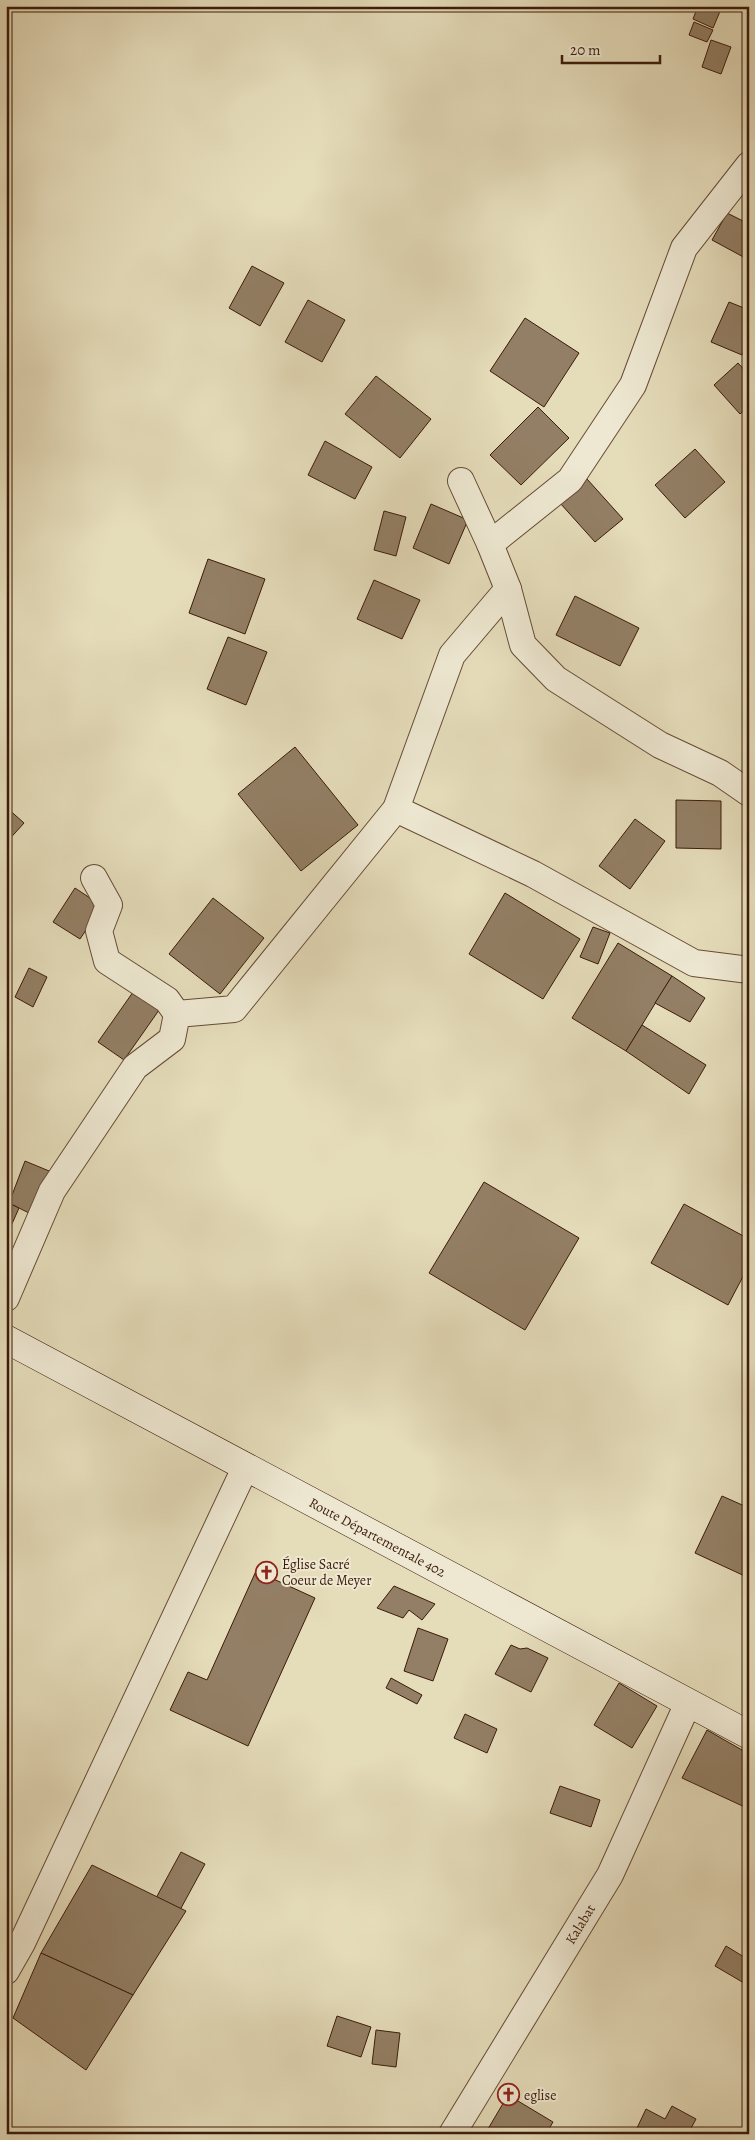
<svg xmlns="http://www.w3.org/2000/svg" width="755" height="2140" viewBox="0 0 755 2140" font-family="Alegreya,serif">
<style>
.building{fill:#937f65;stroke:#3b1b09}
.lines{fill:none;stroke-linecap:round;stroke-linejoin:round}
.minor-casing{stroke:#664b35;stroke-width:28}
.secondary-casing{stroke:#3b1b09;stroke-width:29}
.minor{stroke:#eee8d2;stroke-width:26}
.secondary{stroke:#eee8d2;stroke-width:28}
.labels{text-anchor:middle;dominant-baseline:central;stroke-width:4;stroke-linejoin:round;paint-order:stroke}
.street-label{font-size:14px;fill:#3b1b09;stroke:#eee8d2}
.poi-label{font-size:14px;fill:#3b1b09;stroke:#eee8d2;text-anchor:start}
</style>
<rect width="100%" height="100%" fill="#e5dcba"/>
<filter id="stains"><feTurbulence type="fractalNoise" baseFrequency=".004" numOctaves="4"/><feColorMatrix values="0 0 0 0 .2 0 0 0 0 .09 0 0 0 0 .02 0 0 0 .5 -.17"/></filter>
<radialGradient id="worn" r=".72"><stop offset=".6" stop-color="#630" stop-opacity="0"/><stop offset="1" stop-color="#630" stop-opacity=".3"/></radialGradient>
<g class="building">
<polygon points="698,6 715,6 721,9 713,28 693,19"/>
<polygon points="694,22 713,30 707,42 689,35"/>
<polygon points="711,40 731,47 721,74 702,67"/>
<polygon points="727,213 749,224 749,260 712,240"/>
<polygon points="252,266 284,283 260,326 229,308"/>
<polygon points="308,300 345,320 322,362 285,342"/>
<polygon points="729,302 749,310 749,339 742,355 711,342"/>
<polygon points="525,318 579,353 544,407 490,371"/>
<polygon points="749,349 749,364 744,362"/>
<polygon points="738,363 749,375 749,406 740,414 714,385"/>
<polygon points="376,376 431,419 400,458 345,414"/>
<polygon points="538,407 569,438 521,485 490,455"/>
<polygon points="325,441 372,467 355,499 308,475"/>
<polygon points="695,449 725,482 685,518 655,485"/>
<polygon points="587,479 623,519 595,542 560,503"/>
<polygon points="431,504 468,520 449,564 413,548"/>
<polygon points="384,511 406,517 396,556 374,550"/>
<polygon points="208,559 265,579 245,634 189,613"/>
<polygon points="374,580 420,600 402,639 357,619"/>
<polygon points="575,596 639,628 620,666 556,635"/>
<polygon points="228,637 267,652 246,705 207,689"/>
<polygon points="295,747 358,825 301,871 238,794"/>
<polygon points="676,800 721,801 721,849 676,848"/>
<polygon points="6,807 24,823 6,843"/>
<polygon points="635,819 665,841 630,889 599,866"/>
<polygon points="75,888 102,906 80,939 53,922"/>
<polygon points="505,893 580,939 543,999 469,954"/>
<polygon points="213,898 264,938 220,994 169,954"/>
<polygon points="593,927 610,933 598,964 580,957"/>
<polygon points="618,943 672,976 626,1051 572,1018"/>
<polygon points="29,968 47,977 33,1007 15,997"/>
<polygon points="672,976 705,998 690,1022 655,1003"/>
<polygon points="138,985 164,1003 124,1060 98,1042"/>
<polygon points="642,1025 706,1065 689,1094 626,1051"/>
<polygon points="25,1161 54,1173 35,1216 9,1203"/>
<polygon points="484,1182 579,1238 525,1330 429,1273"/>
<polygon points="6,1202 19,1208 8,1233 6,1233"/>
<polygon points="684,1204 749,1239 749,1265 728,1305 651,1263"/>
<polygon points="6,1374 11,1376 6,1387"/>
<polygon points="722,1496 749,1508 749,1578 695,1553"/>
<polygon points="256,1571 315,1598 248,1746 170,1710 188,1672 207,1680"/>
<polygon points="394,1586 435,1604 422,1620 409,1610 403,1618 377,1608"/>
<polygon points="418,1628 448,1639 433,1681 404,1671"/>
<polygon points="511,1645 520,1649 527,1648 548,1658 531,1692 495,1674"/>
<polygon points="391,1678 422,1695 417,1704 386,1688"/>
<polygon points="619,1683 657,1706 632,1748 594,1725"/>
<polygon points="465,1714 497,1729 487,1753 454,1738"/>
<polygon points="707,1730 749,1754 749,1809 682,1778"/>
<polygon points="560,1786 600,1800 591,1827 550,1813"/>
<polygon points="181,1852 205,1864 180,1910 156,1898"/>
<polygon points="92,1865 186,1911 133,1995 41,1953"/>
<polygon points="726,1946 749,1960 749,1976 744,1983 715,1966"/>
<polygon points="41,1953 133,1995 86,2070 13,2018"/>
<polygon points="337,2016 371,2027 361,2057 327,2046"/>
<polygon points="376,2030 400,2033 396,2067 372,2064"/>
<polygon points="508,2095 553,2122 546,2134 485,2134"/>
<polygon points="672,2106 696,2119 688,2134 648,2134 637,2128 646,2109 665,2119"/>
</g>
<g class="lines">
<defs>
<g id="minor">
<polyline points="461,481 490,544"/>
<polyline points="508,589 523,645 556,679 660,745 720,773 749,793"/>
<polyline points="396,809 533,874 694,963 749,970"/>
<polyline points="94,878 109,905 99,931 107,961 167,1000 177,1014"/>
<polyline points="6,1298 52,1191 135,1067 172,1039 177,1014 234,1009 396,809 452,655 508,589 490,544 570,480 633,385 684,248 749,165"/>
<polyline points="6,1971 22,1943 245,1468"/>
<path id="s1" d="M452,2134L610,1875L688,1703"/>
</g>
<g id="secondary">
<path id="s2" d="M6,1339L749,1735"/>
</g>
</defs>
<use href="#minor" class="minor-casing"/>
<use href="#secondary" class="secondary-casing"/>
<use href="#minor" class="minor"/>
<use href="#secondary" class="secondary"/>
</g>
<defs>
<symbol id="church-ring" viewBox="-11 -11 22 22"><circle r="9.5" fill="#eee8d2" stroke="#8f2418" stroke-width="1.5"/><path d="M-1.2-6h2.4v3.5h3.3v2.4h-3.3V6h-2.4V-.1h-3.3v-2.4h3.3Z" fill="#8f2418"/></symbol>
</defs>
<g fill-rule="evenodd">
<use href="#church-ring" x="254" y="1560" width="25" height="25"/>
<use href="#church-ring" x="496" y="2082" width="25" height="25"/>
</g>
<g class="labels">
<g class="street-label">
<text stroke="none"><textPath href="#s2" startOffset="421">Route Départementale 402</textPath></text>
<text stroke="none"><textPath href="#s1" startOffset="246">Kalabat</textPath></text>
</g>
<g class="poi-label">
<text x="282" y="1564">Église Sacré<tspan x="282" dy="16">Coeur de Meyer</tspan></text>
<text x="524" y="2095">eglise</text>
</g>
</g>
<rect width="755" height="2140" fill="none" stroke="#e5dcba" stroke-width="25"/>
<rect x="8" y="8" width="740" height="2125" fill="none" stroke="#3b1b09" stroke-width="2.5"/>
<rect x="12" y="12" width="730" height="2115" fill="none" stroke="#3b1b09"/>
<path d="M562 55v8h98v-8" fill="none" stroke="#3b1b09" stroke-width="2.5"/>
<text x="570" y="55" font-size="15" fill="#3b1b09" stroke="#eee8d2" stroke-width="4" paint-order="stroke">20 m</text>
<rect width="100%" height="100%" filter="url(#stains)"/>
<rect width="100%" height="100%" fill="url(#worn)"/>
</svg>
